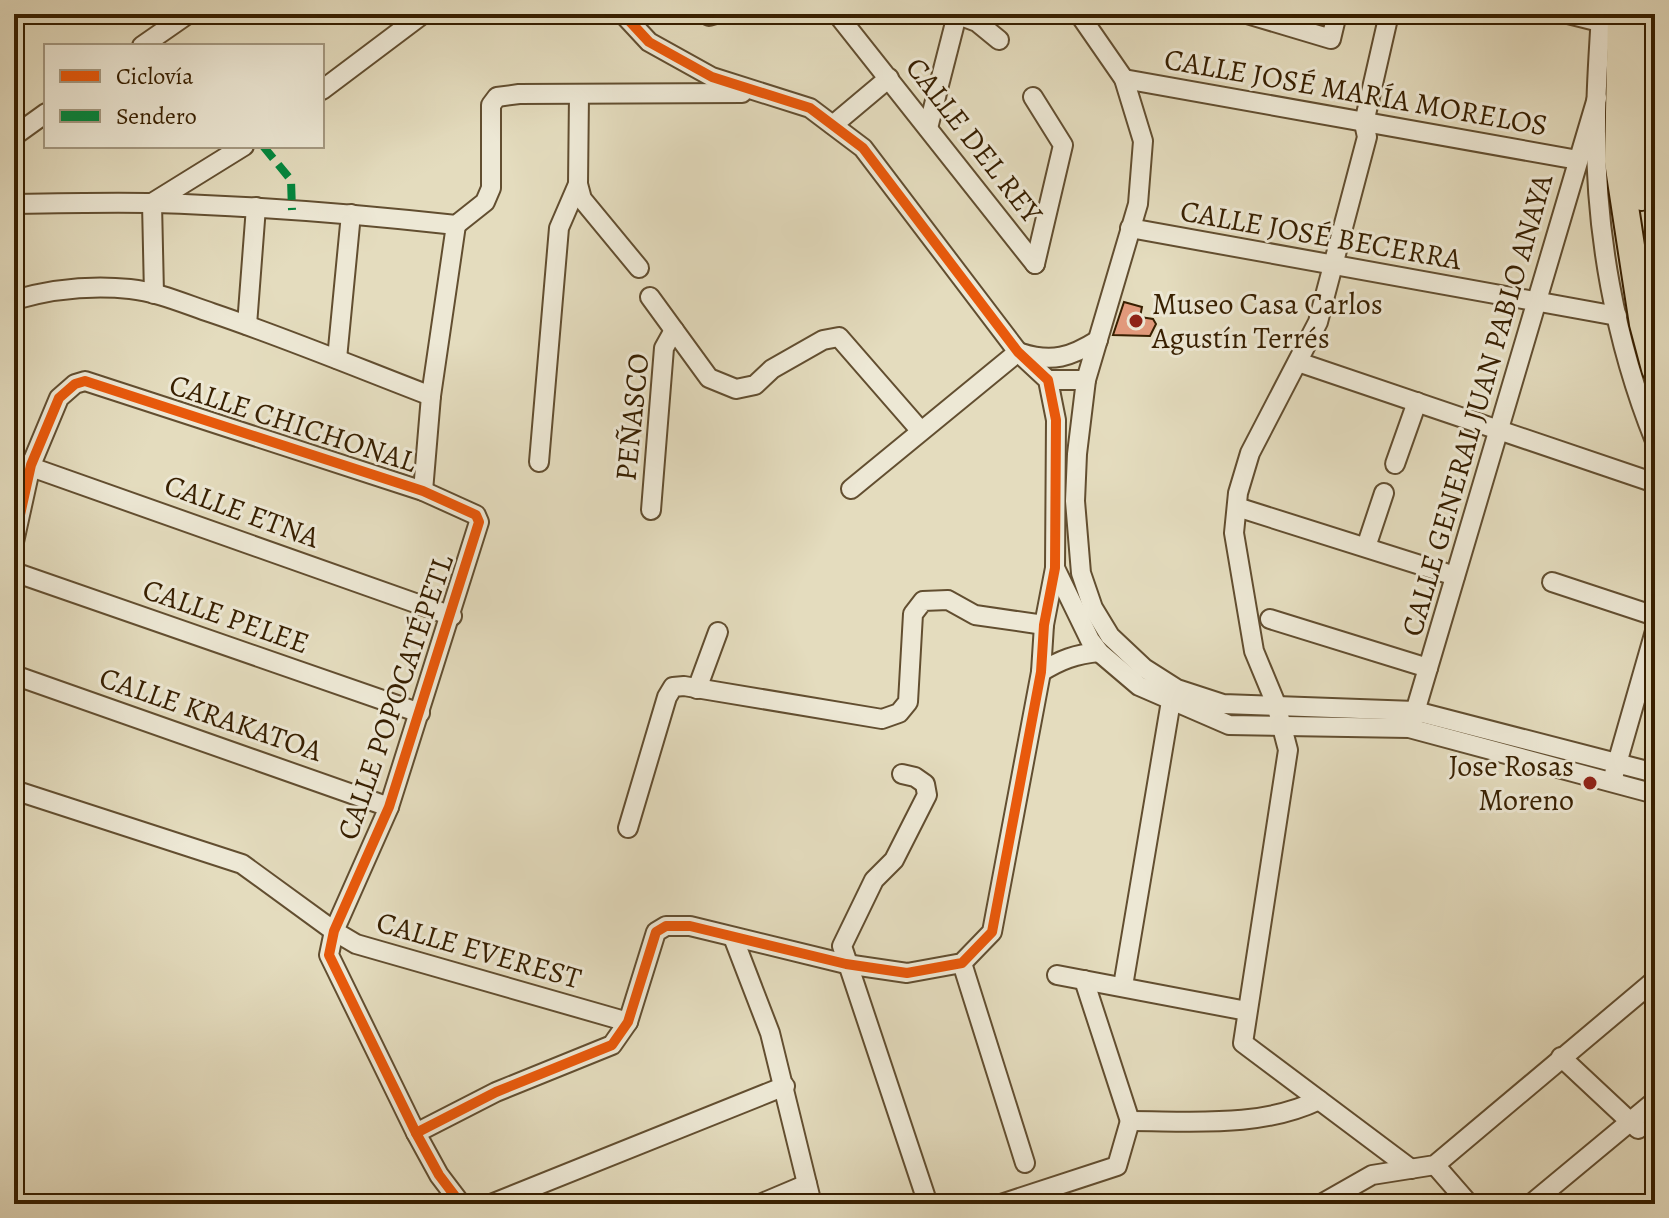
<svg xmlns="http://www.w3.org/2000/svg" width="1669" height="1218" viewBox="0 0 1669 1218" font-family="Alegreya,serif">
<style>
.building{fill:#e29a7c;stroke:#371f00;stroke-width:2}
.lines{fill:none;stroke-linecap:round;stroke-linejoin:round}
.minor-casing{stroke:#624e30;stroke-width:22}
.highway-casing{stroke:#371f00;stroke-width:30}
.minor{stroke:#ede8d5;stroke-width:18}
.highway{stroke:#e4dcbe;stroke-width:26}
.quiet{stroke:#00873e;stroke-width:8;stroke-dasharray:16 8;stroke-linecap:butt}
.cycleway-casing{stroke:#ede8d5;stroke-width:15}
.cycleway{stroke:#e8590c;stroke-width:10}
.poi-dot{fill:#8f2418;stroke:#ede8d5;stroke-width:3}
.labels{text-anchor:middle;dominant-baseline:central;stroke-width:6;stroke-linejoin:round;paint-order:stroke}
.street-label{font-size:30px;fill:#371f00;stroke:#ede8d5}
.poi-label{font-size:30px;fill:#371f00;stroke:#ede8d5;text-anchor:start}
</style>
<rect width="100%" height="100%" fill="#e4dcbe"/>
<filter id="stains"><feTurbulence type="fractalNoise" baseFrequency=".0025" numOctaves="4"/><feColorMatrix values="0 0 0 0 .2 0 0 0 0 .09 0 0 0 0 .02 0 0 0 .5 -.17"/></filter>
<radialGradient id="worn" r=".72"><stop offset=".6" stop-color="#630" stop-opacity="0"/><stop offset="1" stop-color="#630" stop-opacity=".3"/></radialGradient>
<polygon class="building" points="1124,302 1142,307 1140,317 1153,319 1156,324 1150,336 1113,335"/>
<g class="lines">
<defs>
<g id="minor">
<polyline points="837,14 1035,264"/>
<polyline points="956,14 977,22 999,40"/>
<polyline points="1079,14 1124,79 1143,141 1138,204 1086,380 1077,454 1075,501 1081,573 1093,608 1110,636 1144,668 1177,689 1223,704 1415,711 1655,773"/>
<polyline points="1247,14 1331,39 1337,14"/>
<polyline points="1389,14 1364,123 1367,137 1318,322 1250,453 1238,493 1234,533 1254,651 1276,704 1288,750 1243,1043 1411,1169"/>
<polyline points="1568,14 1600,22"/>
<path d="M1601,14C1599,51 1596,87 1596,124C1595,231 1615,342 1655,441"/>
<polyline points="709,16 716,14"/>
<polyline points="142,46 188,14"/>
<polyline points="1124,79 1578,160"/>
<polyline points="322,90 423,14"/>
<polyline points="579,95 578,184 582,199 639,268"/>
<polyline points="1033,97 1063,145 1035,264"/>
<polyline points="833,125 889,78"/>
<polyline points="928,128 957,15"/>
<polyline points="14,136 46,113"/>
<polyline points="152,203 244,146"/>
<polyline points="152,203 154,294"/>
<path d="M14,204C61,203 108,202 155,203C256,206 356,214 456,225L485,202L491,188V105L497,97L519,94L742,93"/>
<polyline points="1130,228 1617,316"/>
<polyline points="650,297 709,378 736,389 755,385 772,369 823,340 839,337 920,430"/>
<path d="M14,300C52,289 90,285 130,289C158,292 185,304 212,313C286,338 358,368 431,396"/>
<polyline points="247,325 256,207"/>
<path d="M1021,353C1052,363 1071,357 1098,340"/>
<polyline points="337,359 351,214"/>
<polyline points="1298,362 1655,483"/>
<polyline points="1048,380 1086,380"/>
<polyline points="14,461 452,616"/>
<polyline points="539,462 559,228 578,184"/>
<polyline points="1395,464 1417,402"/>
<polyline points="851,489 1018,352"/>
<polyline points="423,491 431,396 456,225"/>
<polyline points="1237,507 1455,576"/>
<polyline points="651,510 664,348 674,330"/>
<polyline points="14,542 31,465 59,398 75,384 85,381 423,491 476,515 479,522 389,807 334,931 329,955 416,1133 439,1175 461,1204"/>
<polyline points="1366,547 1384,493"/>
<polyline points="1055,568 1090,640 1099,652 1139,686 1229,725 1409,728 1655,794"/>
<polyline points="14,572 420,713"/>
<polyline points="1552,582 1655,616"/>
<polyline points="1270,619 1428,668"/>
<path d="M1041,672C1060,660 1076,654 1099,652"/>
<polyline points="14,675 389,807"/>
<polyline points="697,689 718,632"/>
<polyline points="1412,722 1597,98"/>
<polyline points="902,774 915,777 925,784 927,795 894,860 874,880 842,946 928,1204"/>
<polyline points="1614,774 1655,631"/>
<polyline points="14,790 242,864 334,931 356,944 628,1022"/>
<polyline points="628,828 667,697 673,687 684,686 882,719 899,713 908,702 913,614 923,601 948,600 975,615 1044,625"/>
<polyline points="733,937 770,1033 812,1204"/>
<polyline points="962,963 1025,1163"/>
<polyline points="1057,975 1247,1011"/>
<polyline points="1084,980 1130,1121"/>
<polyline points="1123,986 1171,701 1175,693"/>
<polyline points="1561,1057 1638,1129"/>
<path d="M1130,1121C1194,1121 1260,1128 1319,1100"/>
<polyline points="416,1133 496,1092 612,1045 628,1022 656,932 666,926 690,926 846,964 907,973 962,963 992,932 1041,672 1044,625 1055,568 1056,420 1048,380 1018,352 863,148 810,108 712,77 649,42 623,14"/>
<polyline points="1435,1165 1469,1204"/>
<polyline points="491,1204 785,1086"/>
<polyline points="760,1204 807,1184"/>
<polyline points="1001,1204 1117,1166 1130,1121"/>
<polyline points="1321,1204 1372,1175 1435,1165 1655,980"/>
<polyline points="1531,1204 1655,1101"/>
</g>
<g id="highway">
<polyline points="1621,14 1618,161 1643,324 1655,369"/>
<path d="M1641,197C1633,137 1637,74 1641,14"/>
</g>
</defs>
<use href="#minor" class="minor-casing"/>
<use href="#highway" class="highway-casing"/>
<use href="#minor" class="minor"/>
<use href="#highway" class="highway"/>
<polyline class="quiet" points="263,146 291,180 292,210"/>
<defs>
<g id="cycleway">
<polyline points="14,542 31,465 59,398 75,384 85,381 423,491 476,515 479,522 389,807 334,931 329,955 416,1133 439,1175 461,1204"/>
<polyline points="416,1133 496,1092 612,1045 628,1022 656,932 666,926 690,926 846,964 907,973 962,963 992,932 1041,672 1044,625 1055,568 1056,420 1048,380 1018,352 863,148 810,108 712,77 649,42 623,14"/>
</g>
</defs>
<use href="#cycleway" class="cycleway-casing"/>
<use href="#cycleway" class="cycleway"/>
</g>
<g class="poi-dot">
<circle cx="1136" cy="321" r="8"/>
<circle cx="1590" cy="783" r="8"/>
</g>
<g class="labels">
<g class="street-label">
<text transform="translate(1356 92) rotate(10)">CALLE JOSÉ MARÍA MORELOS</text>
<text transform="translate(974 140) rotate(52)">CALLE DEL REY</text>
<text transform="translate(1321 235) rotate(10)">CALLE JOSÉ BECERRA</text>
<text transform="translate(1477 405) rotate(-74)">CALLE GENERAL JUAN PABLO ANAYA</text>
<text transform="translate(632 417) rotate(-84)">PEÑASCO</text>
<text transform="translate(293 423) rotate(18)">CALLE CHICHONAL</text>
<text transform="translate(242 511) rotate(20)">CALLE ETNA</text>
<text transform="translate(226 616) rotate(19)">CALLE PELEE</text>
<text transform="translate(395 697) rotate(-71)">CALLE POPOCATÉPETL</text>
<text transform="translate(211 714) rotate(19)">CALLE KRAKATOA</text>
<text transform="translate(479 950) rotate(16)">CALLE EVEREST</text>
</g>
<g class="poi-label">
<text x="1152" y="304">Museo Casa Carlos<tspan x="1152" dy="34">Agustín Terrés</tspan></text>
<text x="1574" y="766" text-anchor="end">Jose Rosas<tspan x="1574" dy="34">Moreno</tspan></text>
</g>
</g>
<rect width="1669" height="1218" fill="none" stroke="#e4dcbe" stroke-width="48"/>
<rect x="16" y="16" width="1637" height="1186" fill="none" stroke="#371f00" stroke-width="4"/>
<rect x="24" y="24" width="1621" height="1170" fill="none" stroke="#371f00" stroke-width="2"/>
<rect x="44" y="44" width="280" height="104" fill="#ede8d5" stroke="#a49880" stroke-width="2"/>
<rect x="60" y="70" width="40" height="12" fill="#e8590c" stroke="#a49880" stroke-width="2"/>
<text x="116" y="84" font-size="24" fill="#371f00">Ciclovía</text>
<rect x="60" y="110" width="40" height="12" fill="#00873e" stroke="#a49880" stroke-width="2"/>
<text x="116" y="124" font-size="24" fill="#371f00">Sendero</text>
<rect width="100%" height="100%" filter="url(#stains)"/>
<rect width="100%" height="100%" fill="url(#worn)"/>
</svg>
